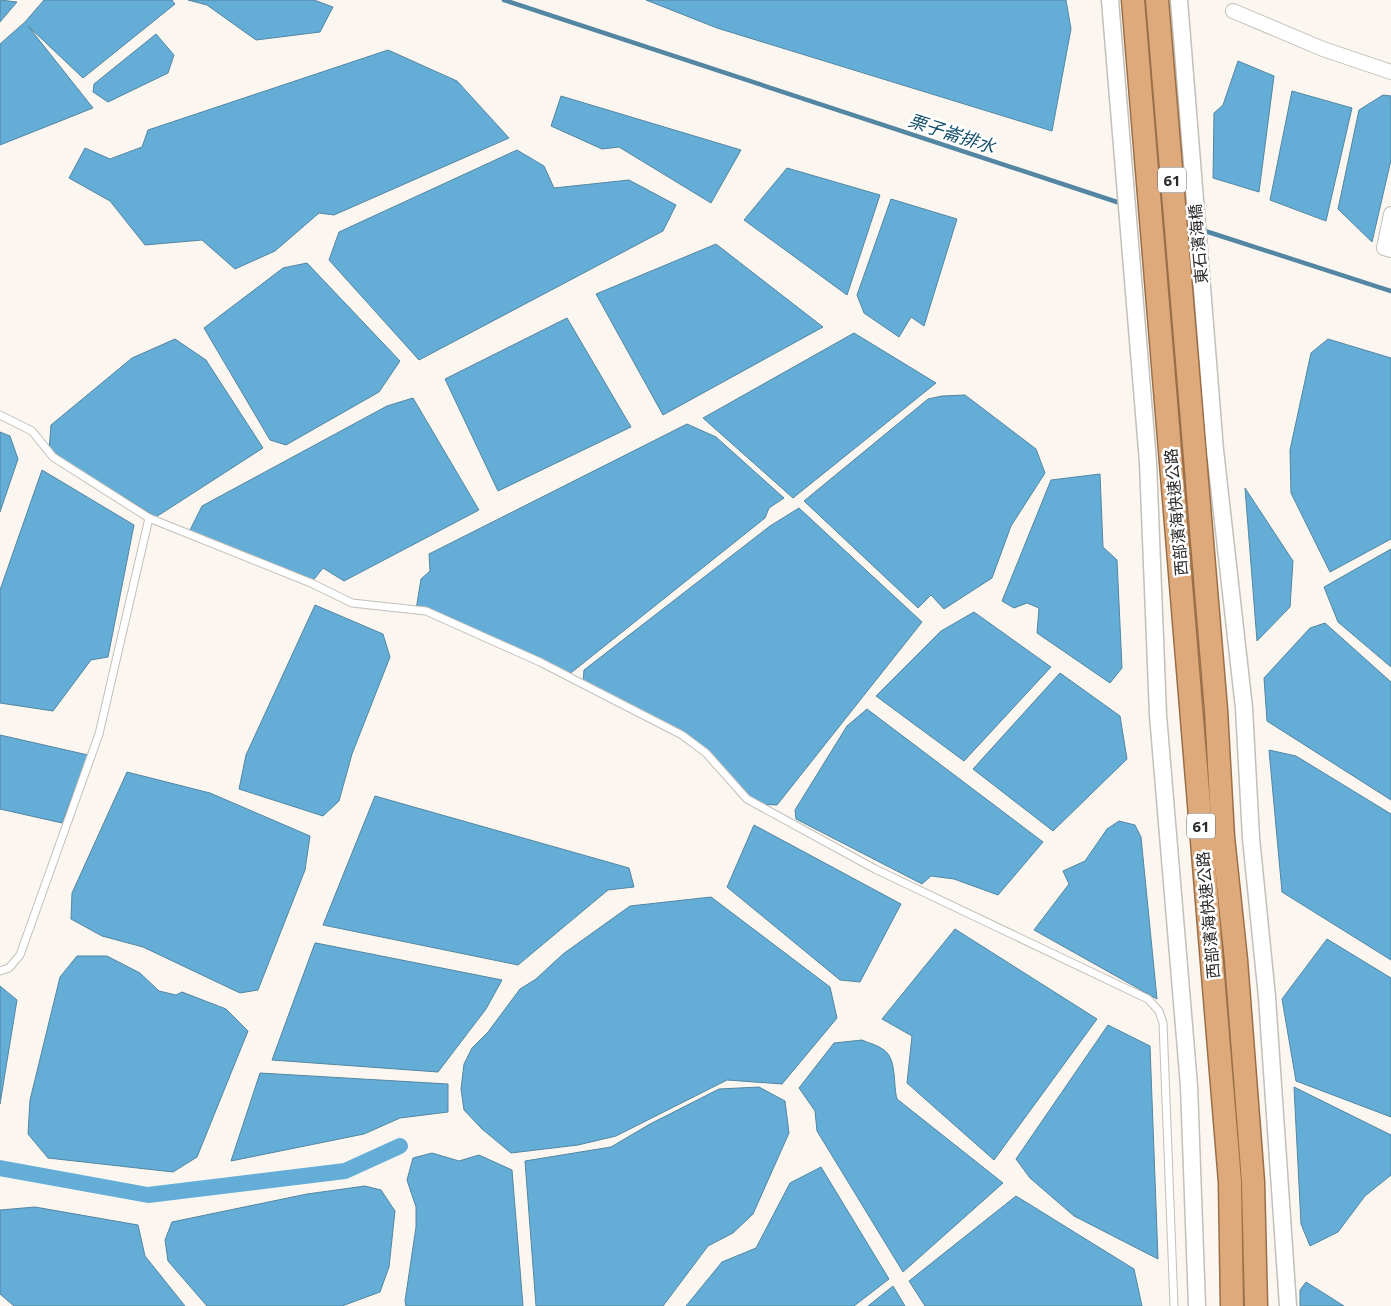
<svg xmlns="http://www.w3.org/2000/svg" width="1391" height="1306" viewBox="0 0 1391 1306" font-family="'Noto Sans','Noto Sans TC',sans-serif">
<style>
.water{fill:#64add7;stroke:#5386a2}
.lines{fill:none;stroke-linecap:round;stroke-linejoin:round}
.stream{stroke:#5386a2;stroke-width:4.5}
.canal{stroke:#64add7;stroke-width:16}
.service-casing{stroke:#c3bfb9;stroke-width:9}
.minor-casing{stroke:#c3bfb9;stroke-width:16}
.tertiary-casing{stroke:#c3bfb9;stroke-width:19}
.trunk-casing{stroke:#9a6f48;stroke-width:25}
.service{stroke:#fff;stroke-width:7}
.minor{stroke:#fff;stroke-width:14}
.tertiary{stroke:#fff;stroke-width:16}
.trunk{stroke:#deaa7b;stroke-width:22}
.labels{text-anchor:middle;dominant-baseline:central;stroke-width:5;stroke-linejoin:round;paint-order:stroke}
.shield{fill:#fff;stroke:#6b6a68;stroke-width:1}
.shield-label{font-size:15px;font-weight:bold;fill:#2c2a28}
.street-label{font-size:16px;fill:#2c2a28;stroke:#fff}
.water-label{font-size:18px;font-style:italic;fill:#16506d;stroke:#fff}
</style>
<rect width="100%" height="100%" fill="#fbf7f0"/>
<g class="water">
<polygon points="0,0 17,2 0,22"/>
<polygon points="44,0 172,0 175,4 83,78 28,26 93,108 0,145 0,44 25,22"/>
<polygon points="188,0 314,0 333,7 320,32 256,40 207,5"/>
<polygon points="646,0 1066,0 1071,29 1052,131 717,28"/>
<polygon points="156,34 174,55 168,73 108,102 93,92 94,84"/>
<polygon points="388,50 457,81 509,138 334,215 319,213 275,251 235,269 202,240 145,245 110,201 69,178 85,148 110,159 142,147 148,130"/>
<polygon points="1238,61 1274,76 1259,192 1213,178 1214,113 1223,105"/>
<polygon points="1292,91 1352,108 1326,221 1270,200"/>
<polygon points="1383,95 1391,96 1391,160 1372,242 1338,209 1359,110"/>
<polygon points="561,96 741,150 711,203 619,147 602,149 551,126"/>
<polygon points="517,150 544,166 554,188 629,180 676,205 663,231 419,360 329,260 339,232"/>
<polygon points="787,168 880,195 847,295 744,220"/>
<polygon points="891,199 957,219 924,326 911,317 899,337 864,313 857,295"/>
<polygon points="716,244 823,327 663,415 596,294"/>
<polygon points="307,263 400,361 379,392 286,445 270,440 204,328 283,268"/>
<polygon points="567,318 631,427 498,491 445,379"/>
<polygon points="854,333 936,383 793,498 703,418"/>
<polygon points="175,339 206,360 263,448 156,517 49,451 51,425 132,358"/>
<polygon points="1328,339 1391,358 1391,539 1330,572 1291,493 1290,450 1311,353"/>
<polygon points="965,395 1036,449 1045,473 1011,526 992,578 944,609 931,595 918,608 804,501 928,399 942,396"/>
<polygon points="413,398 479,510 344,581 323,568 311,583 189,532 202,506 387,406"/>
<polygon points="687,424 716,437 784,498 769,508 765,518 567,676 416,610 421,579 430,571 429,554"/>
<polygon points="0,432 10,436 18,459 0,512"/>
<polygon points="42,470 134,525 108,657 91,660 53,711 0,703 0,590"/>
<polygon points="1100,474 1103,547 1117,560 1122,668 1110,683 1037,633 1039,608 1027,603 1014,608 1002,601 1051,480"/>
<polygon points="1245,488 1293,561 1290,607 1257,641"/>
<polygon points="799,508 922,622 777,805 756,804 694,744 583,684 584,670 770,526"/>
<polygon points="1391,549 1391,667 1338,622 1324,587"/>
<polygon points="315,605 383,634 390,657 352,754 339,801 323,816 239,789 246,755"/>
<polygon points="974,612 1051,667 964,761 876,696 941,631"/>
<polygon points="1325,623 1391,682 1391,800 1267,721 1264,678 1310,628"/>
<polygon points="1060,673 1120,716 1127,759 1053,831 973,769"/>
<polygon points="867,709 1043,842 998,895 954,879 931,876 922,884 796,819 795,810 847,726"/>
<polygon points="0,735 88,755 62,823 0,809"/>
<polygon points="1269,750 1296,756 1391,814 1391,960 1282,892"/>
<polygon points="127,772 210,793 310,836 305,870 258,990 240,993 143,947 102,936 71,919 72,893"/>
<polygon points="375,796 629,868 634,887 608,890 518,965 323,925"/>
<polygon points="1119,821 1135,825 1141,837 1157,999 1034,930 1069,884 1063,871 1085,861 1107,829"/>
<polygon points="754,825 901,904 860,982 840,980 727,887"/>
<polygon points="711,897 830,987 837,1018 782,1084 727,1080 616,1136 578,1145 511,1153 482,1129 464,1110 461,1089 464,1064 472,1048 488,1032 520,989 536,979 563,954 630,906"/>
<polygon points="955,929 1097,1019 994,1160 907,1083 912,1036 882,1019"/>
<polygon points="1327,939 1391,978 1391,1117 1296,1081 1282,999"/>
<polygon points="315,943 316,943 502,980 486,1009 438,1072 272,1060"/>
<polygon points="77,956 107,956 140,973 159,991 176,995 182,992 226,1009 248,1031 197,1157 173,1172 48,1158 28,1134 30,1100 60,977"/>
<polygon points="0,986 17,1000 0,1104"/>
<polygon points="1108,1025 1150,1046 1158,1259 1074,1216 1030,1178 1016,1159"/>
<path d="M862,1040C868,1043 878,1045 884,1050C897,1059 893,1085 897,1099L1003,1183L903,1272L817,1131L815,1111L799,1088L834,1043Z"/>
<polygon points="260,1073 448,1084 448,1112 400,1118 364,1134 231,1161"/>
<polygon points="759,1087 785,1101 789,1133 753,1214 733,1233 708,1246 663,1306 536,1306 525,1161 611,1147 650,1124 719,1089"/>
<polygon points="1294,1087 1391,1135 1391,1175 1365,1196 1338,1232 1310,1246 1301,1224"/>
<polygon points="432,1153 459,1161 479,1155 512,1170 523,1306 406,1306 405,1301 416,1227 416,1207 407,1180 413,1158"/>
<polygon points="821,1167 889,1279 854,1306 686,1306 722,1262 756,1248 790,1183"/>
<polygon points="365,1186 381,1190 395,1211 389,1267 380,1292 342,1306 207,1306 168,1261 165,1240 172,1222 307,1194"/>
<polygon points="1016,1196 1134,1269 1142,1306 925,1306 909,1281"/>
<polygon points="35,1207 138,1225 145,1256 185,1306 14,1306 0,1294 0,1210"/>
<polygon points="1306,1282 1344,1306 1300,1306 1300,1290"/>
<polygon points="893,1286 905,1306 868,1306"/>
</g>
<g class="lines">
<g class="stream">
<polyline points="504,0 1123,204"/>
<polyline points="1202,230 1391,291"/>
</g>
<polyline class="canal" points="0,1168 148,1195 345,1171 400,1146"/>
<defs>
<g id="service">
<polyline points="0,415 32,431 53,457 149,518 311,583 352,603 426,611 540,662 682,735 706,753 747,799 875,869 1148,999 1159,1011 1163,1023 1174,1306"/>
<polyline points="0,971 9,968 20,955 99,734 149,518"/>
</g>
<g id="minor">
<polyline points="1233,11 1323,49 1391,72"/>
<polyline points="1391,214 1384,248 1391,250"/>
</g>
<g id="tertiary">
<polyline points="1110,0 1148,462 1158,715 1189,1086 1197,1306"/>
<polyline points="1179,0 1215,450 1244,708 1251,838 1267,997 1288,1306"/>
</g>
<g id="trunk">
<polyline points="1133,0 1230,1182 1232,1306"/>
<polyline points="1157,0 1216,710 1223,837 1236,960 1253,1182 1256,1306"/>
</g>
</defs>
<use href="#service" class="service-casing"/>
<use href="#minor" class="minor-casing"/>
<use href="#tertiary" class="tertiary-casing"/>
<use href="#trunk" class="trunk-casing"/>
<use href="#service" class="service"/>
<use href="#minor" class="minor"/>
<use href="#tertiary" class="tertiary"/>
<use href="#trunk" class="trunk"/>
</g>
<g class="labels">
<g class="shield">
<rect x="1158" y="167.5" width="28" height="25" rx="4"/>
<rect x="1187" y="813.5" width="28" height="25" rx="4"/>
</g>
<g class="shield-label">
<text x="1172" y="180">61</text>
<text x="1201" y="826">61</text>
</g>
<g class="street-label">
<text transform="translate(1198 244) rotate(-95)">東石濱海橋</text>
<text transform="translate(1176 512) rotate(-95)">西部濱海快速公路</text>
<text transform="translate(1208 915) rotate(-95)">西部濱海快速公路</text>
</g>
<g class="water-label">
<text transform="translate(952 133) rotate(18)">栗子崙排水</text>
</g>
</g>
</svg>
